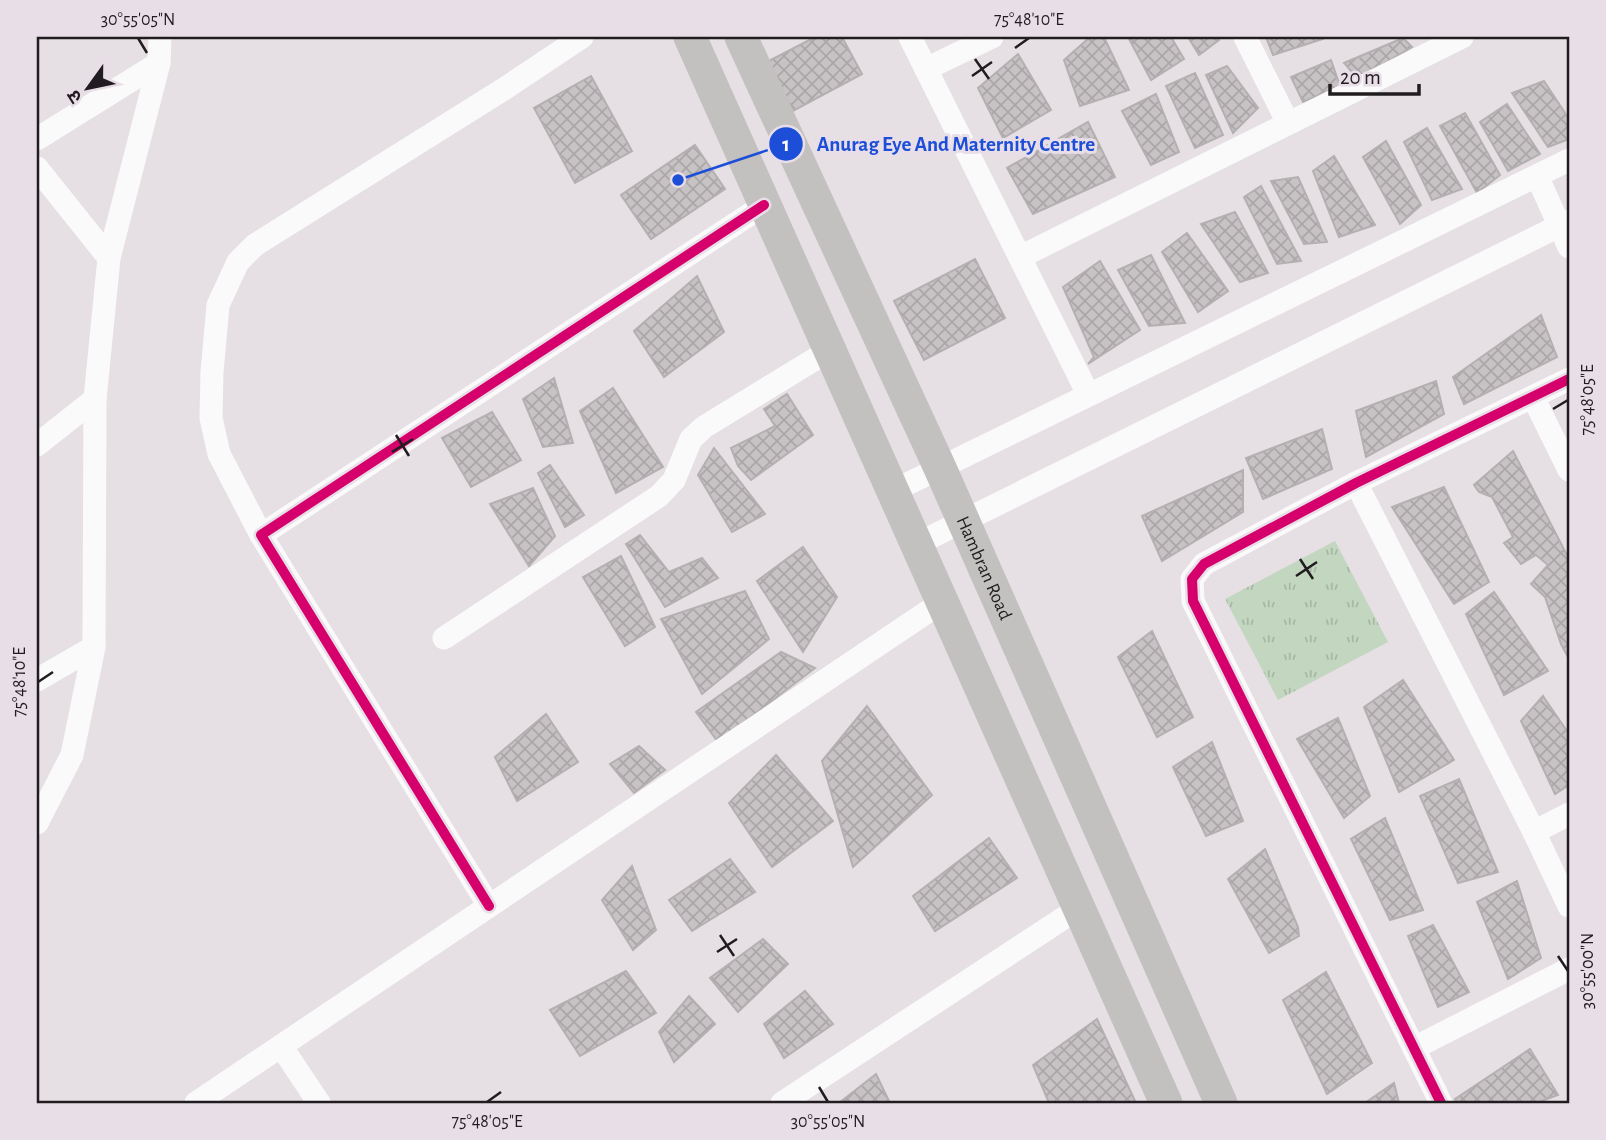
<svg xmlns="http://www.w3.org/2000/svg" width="1606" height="1140" viewBox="0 0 1606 1140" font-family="'Alegreya Sans','Noto Sans Devanagari',sans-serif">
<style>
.park{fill:url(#park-tufts)}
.building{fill:url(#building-cross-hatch);stroke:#b4b0b1;stroke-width:2}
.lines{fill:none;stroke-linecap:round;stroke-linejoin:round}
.street{stroke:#fbfafb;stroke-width:23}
.secondary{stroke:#c3c1c0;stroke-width:33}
.cycleway-casing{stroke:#e8dee7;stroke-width:15}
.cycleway{stroke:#d6006c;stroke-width:10}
.ticks{fill:none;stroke:#201c1f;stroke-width:2.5}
.labels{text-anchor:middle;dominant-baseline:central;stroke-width:6;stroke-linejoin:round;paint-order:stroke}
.street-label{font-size:19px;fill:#201c1f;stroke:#e8dee7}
.leader{fill:none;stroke:#1d4ed8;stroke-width:2.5}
.callout-dot{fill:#1d4ed8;stroke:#e8dee7;stroke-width:2.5}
.mark-label{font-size:21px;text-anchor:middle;font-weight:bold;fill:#fff}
.callout-label{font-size:21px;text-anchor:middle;font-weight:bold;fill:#1d4ed8;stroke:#e8dee7;stroke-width:6;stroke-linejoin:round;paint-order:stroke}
.neatline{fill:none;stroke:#201c1f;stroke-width:2.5}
.ticks-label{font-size:18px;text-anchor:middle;fill:#201c1f}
</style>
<defs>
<pattern id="park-tufts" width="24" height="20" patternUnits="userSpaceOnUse" patternTransform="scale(1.75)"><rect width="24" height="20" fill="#c3d6bf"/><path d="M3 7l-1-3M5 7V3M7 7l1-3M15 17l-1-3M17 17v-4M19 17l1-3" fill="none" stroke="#a7b7a4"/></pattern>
<pattern id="building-cross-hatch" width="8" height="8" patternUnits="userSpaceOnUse" patternTransform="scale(1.75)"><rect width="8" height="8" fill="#c7c2c3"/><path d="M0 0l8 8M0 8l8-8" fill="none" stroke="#aba6a7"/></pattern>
</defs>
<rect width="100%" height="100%" fill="#e6e0e5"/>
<polygon class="park" points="1335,541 1388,642 1278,700 1225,599"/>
<g class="building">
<polygon points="815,37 842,37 862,74 793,111 767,62"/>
<polygon points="1090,37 1104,37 1129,90 1080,106 1064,60"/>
<polygon points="1128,37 1171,37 1184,59 1151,80"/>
<polygon points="1188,37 1217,37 1219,40 1199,55"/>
<polygon points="1266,37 1322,37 1323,39 1273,55"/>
<polygon points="1403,38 1412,47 1358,79 1344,63"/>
<polygon points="1018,54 1051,110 1003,138 978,88"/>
<polygon points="1331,60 1340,86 1303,102 1291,77"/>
<polygon points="1227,66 1258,108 1233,133 1206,75"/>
<polygon points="1195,73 1223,135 1195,148 1166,86"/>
<polygon points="591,76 632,151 575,183 534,108"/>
<polygon points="1544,81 1569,119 1569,139 1548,147 1512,93"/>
<polygon points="1156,94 1179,152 1151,165 1122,111"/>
<polygon points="1507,104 1540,154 1508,171 1480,122"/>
<polygon points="1465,113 1500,175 1477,193 1440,126"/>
<polygon points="1088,122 1115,177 1033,214 1007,168"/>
<polygon points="1427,128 1462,189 1432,200 1404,142"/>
<polygon points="1386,141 1421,205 1400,224 1363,157"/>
<polygon points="695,145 725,189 651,239 621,195"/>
<polygon points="1334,156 1375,225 1339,237 1313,171"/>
<polygon points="1298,177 1327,242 1304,244 1271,181"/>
<polygon points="1261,186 1301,261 1277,264 1244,197"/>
<polygon points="1235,212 1268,273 1240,282 1201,224"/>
<polygon points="1187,233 1228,291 1198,312 1162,252"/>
<polygon points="1151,255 1185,323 1149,326 1118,270"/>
<polygon points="975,259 1005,318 924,360 894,301"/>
<polygon points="1100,261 1140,330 1088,364 1094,357 1063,287"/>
<polygon points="697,276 724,332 664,377 634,331"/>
<polygon points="1541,315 1557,357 1464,404 1453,377"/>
<polygon points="554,378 573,443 543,447 523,399"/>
<polygon points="1436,381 1444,414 1366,457 1356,411"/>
<polygon points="613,388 663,467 616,493 580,411"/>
<polygon points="787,394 813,435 751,480 738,466 731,448 775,426 764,409"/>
<polygon points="492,412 521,460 471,487 442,438"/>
<polygon points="1322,429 1332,469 1263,499 1246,458"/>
<polygon points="714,448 765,514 732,532 698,475"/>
<polygon points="1513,451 1569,559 1569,659 1561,644 1545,597 1531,584 1548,565 1536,555 1521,564 1504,543 1513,537 1492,497 1479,492 1474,485"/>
<polygon points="550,465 584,515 565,527 538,473"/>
<polygon points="1243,470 1243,512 1162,561 1142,516"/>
<polygon points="1444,487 1489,582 1454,604 1392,507"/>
<polygon points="533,488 555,536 529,566 490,504"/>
<polygon points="640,535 669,572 702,558 718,578 665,607 626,544"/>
<polygon points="803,547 837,597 803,652 757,581"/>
<polygon points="621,556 655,627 625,646 583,577"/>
<polygon points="745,591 769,639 702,694 661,619"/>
<polygon points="1494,592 1548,671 1504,695 1466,614"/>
<polygon points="1152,631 1193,717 1157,737 1118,657"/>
<polygon points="781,652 815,668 718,742 696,712"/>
<polygon points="1403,680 1454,760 1399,792 1364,707"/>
<polygon points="1543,696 1569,734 1569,785 1555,794 1521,721"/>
<polygon points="867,706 932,795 853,867 822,761"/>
<polygon points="546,714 578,762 517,801 495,757"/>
<polygon points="1338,718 1370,796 1344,818 1297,739"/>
<polygon points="1212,742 1243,821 1206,836 1173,767"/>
<polygon points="639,746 665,770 634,793 610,764"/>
<polygon points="776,755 833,821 772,867 729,803"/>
<polygon points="1459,779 1498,872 1458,883 1420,796"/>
<polygon points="1385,818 1423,910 1390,920 1351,839"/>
<polygon points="989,838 1017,878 935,931 913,896"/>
<polygon points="1265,849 1298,927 1299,936 1269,953 1228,879"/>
<polygon points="730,859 755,892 692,931 669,900"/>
<polygon points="632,866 656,930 633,950 602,900"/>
<polygon points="1517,881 1541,958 1508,979 1477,902"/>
<polygon points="1433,925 1469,992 1438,1007 1408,936"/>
<polygon points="763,939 788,964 738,1012 710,978"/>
<polygon points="626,971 656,1013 580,1056 550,1010"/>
<polygon points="1326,972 1372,1063 1327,1094 1283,1000"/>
<polygon points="805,991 833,1024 784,1058 764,1024"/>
<polygon points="689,996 715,1024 674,1062 659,1032"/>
<polygon points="1097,1019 1136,1103 1049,1103 1033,1065"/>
<polygon points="1530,1049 1558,1095 1536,1103 1458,1103 1455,1099"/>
<polygon points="876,1074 890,1103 839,1103"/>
<polygon points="1394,1083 1399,1103 1365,1103"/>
</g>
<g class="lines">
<g class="street">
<polyline points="910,37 1088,394"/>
<polyline points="1245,37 1288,123"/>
<polyline points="926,69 992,37"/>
<polyline points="37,139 159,63 160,37"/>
<polyline points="37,168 109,258 95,399 94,647 37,680"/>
<polyline points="1537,176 1569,247"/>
<polyline points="1020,257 1462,37"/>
<polyline points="109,258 159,63"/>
<polyline points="1533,397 1569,470"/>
<polyline points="37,445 95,399"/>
<polyline points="1356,483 1534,832 1569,906"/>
<polyline points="893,491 1569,160"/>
<polyline points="261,535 219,454 211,418 212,372 218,305 238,262 255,245 504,89 582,37"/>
<polyline points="917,544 1569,221"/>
<polyline points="444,638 659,496 674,480 691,439 704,427 830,350"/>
<polyline points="37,823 72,755 94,647"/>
<polyline points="1534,832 1569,814"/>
<polyline points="489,906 261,535 764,205"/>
<polyline points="281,1046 319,1103"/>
<polyline points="1414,1048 1569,969"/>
<polyline points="196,1103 942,602"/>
<polyline points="782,1103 1079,908"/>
<polyline points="1441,1103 1193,601 1192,579 1204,564 1356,483 1569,379"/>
</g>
<g class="secondary">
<polyline points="690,37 1166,1103"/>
<path id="s1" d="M741,37L940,468L1221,1103"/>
</g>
<defs>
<g id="cycleway">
<polyline points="489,906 261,535 764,205"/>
<polyline points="1441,1103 1193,601 1192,579 1204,564 1356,483 1569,379"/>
</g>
</defs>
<use href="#cycleway" class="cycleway-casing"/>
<use href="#cycleway" class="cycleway"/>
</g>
<path class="ticks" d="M138,38L147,53M1015,48L1029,38M975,59L989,79M972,76L992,62M1553,409L1568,400M396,435L409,456M392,452L413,439M1300,559L1313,579M1296,576L1317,562M38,682L53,672M720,935L734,956M717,952L737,939M1558,956L1568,971M819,1087L828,1102M487,1102L501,1092"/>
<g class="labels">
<g class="street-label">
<text stroke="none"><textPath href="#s1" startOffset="584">Hambran Road</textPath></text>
</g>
</g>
<path class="leader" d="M678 180L786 144"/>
<g class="callout-dot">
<circle cx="678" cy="180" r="7"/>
<circle cx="786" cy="144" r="18"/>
</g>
<g class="mark-label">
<text x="786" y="151">1</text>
</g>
<g class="callout-label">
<text x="956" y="151">Anurag Eye And Maternity Centre</text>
</g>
<rect width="1606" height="1140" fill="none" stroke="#e8dee7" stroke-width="77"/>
<g transform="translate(88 88) rotate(237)" stroke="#e8dee7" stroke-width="5" paint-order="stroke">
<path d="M0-5L12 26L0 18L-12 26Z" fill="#201c1f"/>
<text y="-10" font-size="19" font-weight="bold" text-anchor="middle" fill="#201c1f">उ</text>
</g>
<path d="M1330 84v10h89v-10" fill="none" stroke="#201c1f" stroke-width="3.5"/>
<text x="1340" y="84" font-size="21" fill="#201c1f" stroke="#e8dee7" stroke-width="5" paint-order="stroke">20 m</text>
<rect x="38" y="38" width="1530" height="1064" class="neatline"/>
<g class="ticks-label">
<text x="138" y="25">30°55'05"N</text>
<text x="1029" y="25">75°48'10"E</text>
<text transform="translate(1587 400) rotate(-90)" y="6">75°48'05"E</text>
<text transform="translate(19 682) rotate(-90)" y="6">75°48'10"E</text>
<text transform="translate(1587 971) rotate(-90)" y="6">30°55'00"N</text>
<text x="487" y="1127">75°48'05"E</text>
<text x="828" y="1127">30°55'05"N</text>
</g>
</svg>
